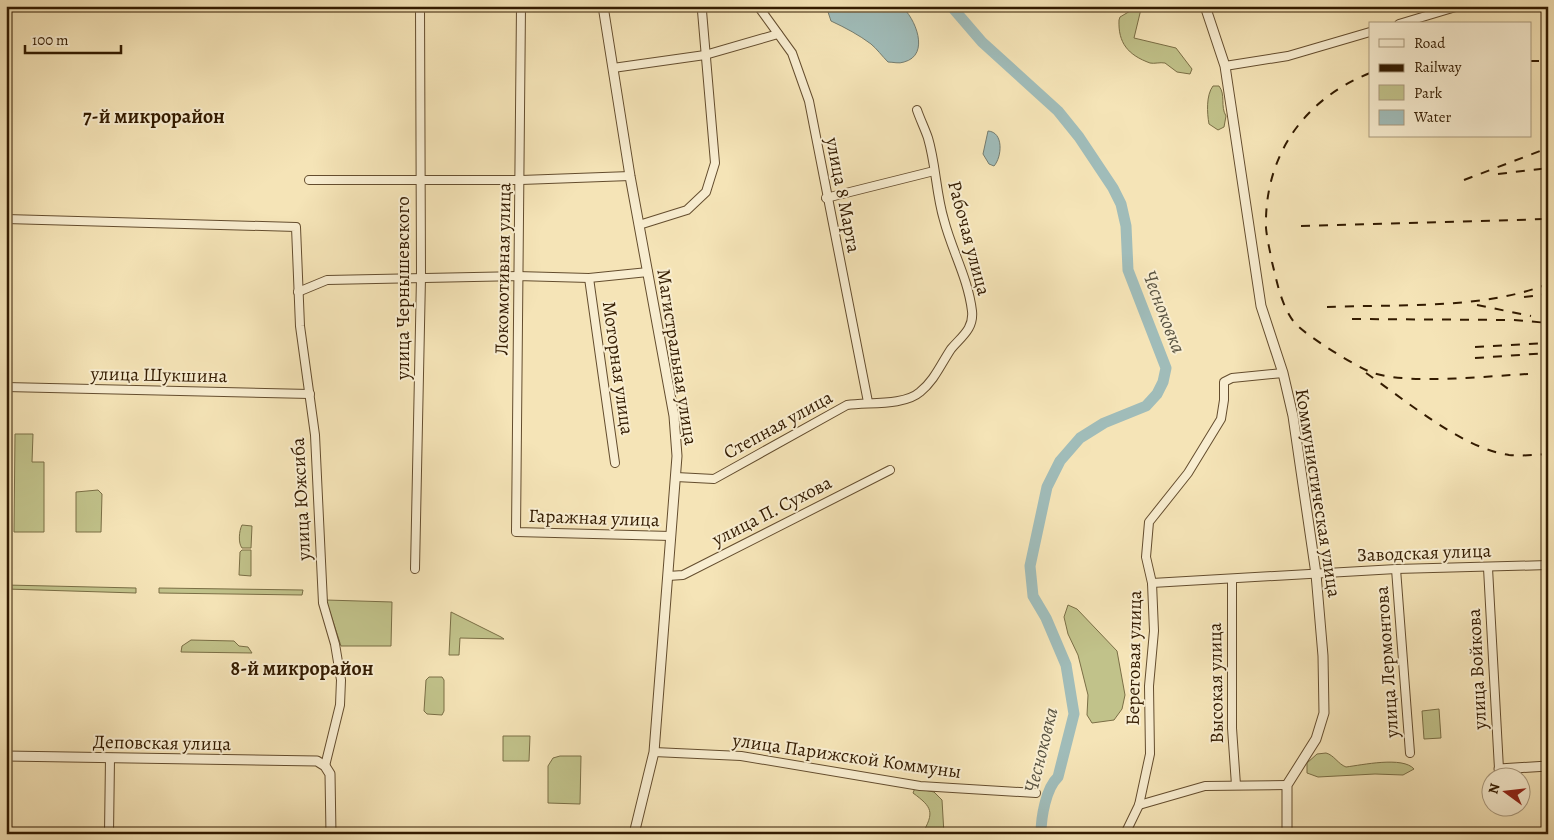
<svg xmlns="http://www.w3.org/2000/svg" width="1554" height="840" viewBox="0 0 1554 840" font-family="Alegreya,serif">
<style>
.green{fill:#c1c28a;stroke:#7a6e45}
.water{fill:#a0bcb9;stroke:#747c6f}
.lines{fill:none;stroke-linecap:round;stroke-linejoin:round}
.river{stroke:#a0bcb9;stroke-width:11}
.minor-casing{stroke:#644d2e;stroke-width:10}
.tertiary-casing{stroke:#644d2e;stroke-width:11}
.minor{stroke:#f8edd0;stroke-width:8}
.tertiary{stroke:#f8edd0;stroke-width:9}
.rail{stroke:#331b00;stroke-width:2;stroke-dasharray:9 9;stroke-linecap:butt}
.labels{text-anchor:middle;dominant-baseline:central;stroke-width:4;stroke-linejoin:round;paint-order:stroke}
.street-label{font-size:19px;fill:#331b00;stroke:#f8edd0}
.neighbourhood-label{font-size:20px;font-weight:bold;fill:#331b00;stroke:#f8edd0}
.water-label{font-size:20px;font-style:italic;fill:#595341;stroke:#f8edd0}
</style>
<rect width="100%" height="100%" fill="#f5e4b7"/>
<filter id="stains"><feTurbulence type="fractalNoise" baseFrequency=".004" numOctaves="4"/><feColorMatrix values="0 0 0 0 .2 0 0 0 0 .09 0 0 0 0 .02 0 0 0 .5 -.17"/></filter>
<radialGradient id="worn" r=".72"><stop offset=".6" stop-color="#630" stop-opacity="0"/><stop offset="1" stop-color="#630" stop-opacity=".3"/></radialGradient>
<g class="green">
<path d="M1137,7L1141,9L1134,38L1176,48L1192,69L1190,74L1177,72L1165,63C1160,62 1154,64 1150,63C1128,55 1118,43 1119,20L1120,17Z"/>
<path d="M1213,86H1219C1226,95 1220,106 1226,116L1224,127L1218,130L1209,124C1207,113 1206,95 1213,86Z"/>
<polygon points="15,434 33,434 32,462 44,462 44,532 14,532"/>
<polygon points="98,490 102,494 101,532 76,532 76,492"/>
<path d="M242,525L252,526L251,548H242C238,543 239,531 242,525Z"/>
<polygon points="242,550 251,550 251,576 239,575 240,552"/>
<polygon points="6,585 136,588 136,593 6,589"/>
<polygon points="159,588 303,590 302,595 159,593"/>
<polygon points="326,600 392,602 391,646 341,646"/>
<polygon points="1068,605 1077,609 1117,651 1125,695 1122,709 1114,720 1092,723 1087,715 1088,695 1078,655 1068,634 1064,617"/>
<polygon points="451,612 501,637 504,639 460,638 459,655 449,655"/>
<polygon points="191,640 234,641 239,646 248,647 252,653 181,652 182,646"/>
<polygon points="429,677 442,677 444,680 444,711 442,715 427,714 424,711 426,680"/>
<polygon points="1439,709 1441,738 1424,739 1422,711"/>
<polygon points="503,736 530,736 529,761 503,761"/>
<path d="M1326,753C1334,755 1338,764 1346,767C1362,765 1403,756 1414,769L1403,775L1375,774L1318,777L1307,773V763L1317,754Z"/>
<polygon points="560,756 581,756 580,804 548,803 548,766 553,758"/>
<path d="M915,788L934,792L942,800L944,834H922C935,812 932,807 913,793Z"/>
</g>
<g class="water">
<path d="M832,6H901C915,17 931,55 904,62C899,64 893,62 888,62C882,56 877,49 871,44C859,35 846,28 831,21L828,12Z"/>
<path d="M988,131C1004,132 1002,157 994,166L989,164L983,154Z"/>
</g>
<g class="lines">
<path class="river" d="M951,6L982,42L1058,111L1079,137L1113,188L1121,204L1126,226L1128,270L1166,368L1163,382L1157,394L1146,406L1104,423L1080,438L1060,461L1047,487L1030,566L1033,596L1046,618L1066,665L1074,714L1058,777C1046,788 1041,817 1041,834"/>
<defs>
<g id="minor">
<polyline points="521,6 516,532 671,536"/>
<polyline points="758,6 792,53 809,101 868,402"/>
<polyline points="1399,24 1459,6"/>
<polyline points="1225,66 1288,56 1370,32"/>
<polyline points="613,68 705,55 778,34"/>
<polyline points="309,180 521,180 630,176"/>
<polyline points="826,198 934,171"/>
<polyline points="6,219 296,227 300,326 315,435 323,603 335,644 341,680 340,705 325,766"/>
<polyline points="639,225 687,210 706,192 715,163 702,11"/>
<polyline points="589,278 615,463"/>
<polyline points="298,292 327,280 517,276 589,278 648,272"/>
<polyline points="6,387 310,394"/>
<path d="M676,477L714,479L847,405C868,402 904,406 920,392C934,381 941,364 951,349C961,337 974,329 972,311C968,278 952,251 944,220C936,194 936,165 928,138C925,129 920,119 917,110"/>
<polyline points="1488,568 1499,769"/>
<polyline points="415,569 421,277 420,6"/>
<polyline points="1396,569 1410,753"/>
<polyline points="668,576 683,575 890,470"/>
<polyline points="1232,580 1232,728 1236,785"/>
<polyline points="1152,583 1396,569 1548,565"/>
<polyline points="654,752 741,756 920,786 1036,793"/>
<polyline points="1139,805 1205,786 1287,785"/>
<polyline points="109,834 110,758"/>
<polyline points="1125,834 1139,805 1150,754 1149,686 1154,631 1152,583 1146,557 1149,522 1188,473 1221,419 1224,400 1224,382 1232,378 1283,373"/>
</g>
<g id="tertiary">
<polyline points="603,6 630,176 674,416 677,456 654,752 634,834"/>
<polyline points="1205,6 1225,66 1261,306 1283,373 1293,416 1316,574 1323,656 1324,713 1316,739 1287,785 1287,834"/>
<polyline points="6,756 317,761 325,766 330,774 331,834"/>
<polyline points="1499,769 1548,766"/>
</g>
</defs>
<use href="#minor" class="minor-casing"/>
<use href="#tertiary" class="tertiary-casing"/>
<use href="#minor" class="minor"/>
<use href="#tertiary" class="tertiary"/>
<g class="rail">
<polyline points="1530,61 1548,61"/>
<path d="M1370,73C1304,99 1264,156 1266,228C1267,239 1270,251 1272,262C1277,282 1281,305 1294,322C1303,334 1358,368 1373,373C1412,385 1485,376 1528,374"/>
<polyline points="1498,174 1548,168"/>
<polyline points="1464,180 1548,148"/>
<polyline points="1301,226 1548,219"/>
<polyline points="1524,297 1548,294"/>
<polyline points="1477,305 1531,316"/>
<path d="M1327,307C1397,304 1482,310 1548,284"/>
<polyline points="1352,319 1514,320 1548,323"/>
<polyline points="1475,347 1548,343"/>
<polyline points="1475,358 1548,353"/>
<path d="M1366,373C1404,399 1463,449 1509,455C1522,456 1535,455 1548,454"/>
</g>
</g>
<g class="labels">
<g class="street-label">
<text transform="translate(843 195) rotate(79)">улица 8 Марта</text>
<text transform="translate(969 238) rotate(75)">Рабочая улица</text>
<text transform="translate(503 269) rotate(-89)">Локомотивная улица</text>
<text transform="translate(403 288) rotate(-90)">улица Чернышевского</text>
<text transform="translate(677 357) rotate(81)">Магистральная улица</text>
<text transform="translate(618 368) rotate(82)">Моторная улица</text>
<text transform="translate(159 375) rotate(1)">улица Шукшина</text>
<text transform="translate(778 425) rotate(-29)">Степная улица</text>
<text transform="translate(1318 493) rotate(81)">Коммунистическая улица</text>
<text transform="translate(301 499) rotate(-93)">улица Южсиба</text>
<text transform="translate(772 511) rotate(-27)">улица П. Сухова</text>
<text transform="translate(594 518) rotate(2)">Гаражная улица</text>
<text transform="translate(1424 553) rotate(-2)">Заводская улица</text>
<text transform="translate(1134 658) rotate(-89)">Береговая улица</text>
<text transform="translate(1387 662) rotate(-94)">улица Лермонтова</text>
<text transform="translate(1477 669) rotate(-93)">улица Войкова</text>
<text transform="translate(1216 683) rotate(-91)">Высокая улица</text>
<text transform="translate(162 743) rotate(1)">Деповская улица</text>
<text transform="translate(847 756) rotate(8)">улица Парижской Коммуны</text>
</g>
<g class="neighbourhood-label">
<text x="154" y="116">7-й микрорайон</text>
<text x="302" y="668">8-й микрорайон</text>
</g>
<g class="water-label">
<text transform="translate(1164 312) rotate(69)">Чесноковка</text>
<text transform="translate(1041 750) rotate(-76)">Чесноковка</text>
</g>
</g>
<rect width="1554" height="840" fill="none" stroke="#f5e4b7" stroke-width="25"/>
<rect x="8" y="8" width="1539" height="825" fill="none" stroke="#331b00" stroke-width="2.5"/>
<rect x="12" y="12" width="1529" height="815" fill="none" stroke="#331b00"/>
<rect x="1369" y="22" width="162" height="115" fill="#f8edd0" stroke="#a9997d"/>
<rect x="1379" y="39" width="25" height="8" fill="#f8edd0" stroke="#a9997d"/>
<text x="1414" y="48" font-size="15" fill="#331b00">Road</text>
<rect x="1379" y="64" width="25" height="8" fill="#331b00" stroke="#a9997d"/>
<text x="1414" y="72" font-size="15" fill="#331b00">Railway</text>
<rect x="1379" y="85" width="25" height="15" fill="#c1c28a" stroke="#a9997d"/>
<text x="1414" y="98" font-size="15" fill="#331b00">Park</text>
<rect x="1379" y="110" width="25" height="15" fill="#a0bcb9" stroke="#a9997d"/>
<text x="1414" y="122" font-size="15" fill="#331b00">Water</text>
<g transform="translate(1506 792) rotate(285)"><circle r="24" fill="#f8edd0" stroke="#a9997d"/>
<path d="M0-4L9 19L0 12L-9 19Z" fill="#8f2418"/>
<text y="-8" font-size="14" font-weight="bold" text-anchor="middle" fill="#331b00">N</text>
</g>
<path d="M25 45v8h96v-8" fill="none" stroke="#331b00" stroke-width="2.5"/>
<text x="32" y="45" font-size="15" fill="#331b00" stroke="#f8edd0" stroke-width="4" paint-order="stroke">100 m</text>
<rect width="100%" height="100%" filter="url(#stains)"/>
<rect width="100%" height="100%" fill="url(#worn)"/>
</svg>
